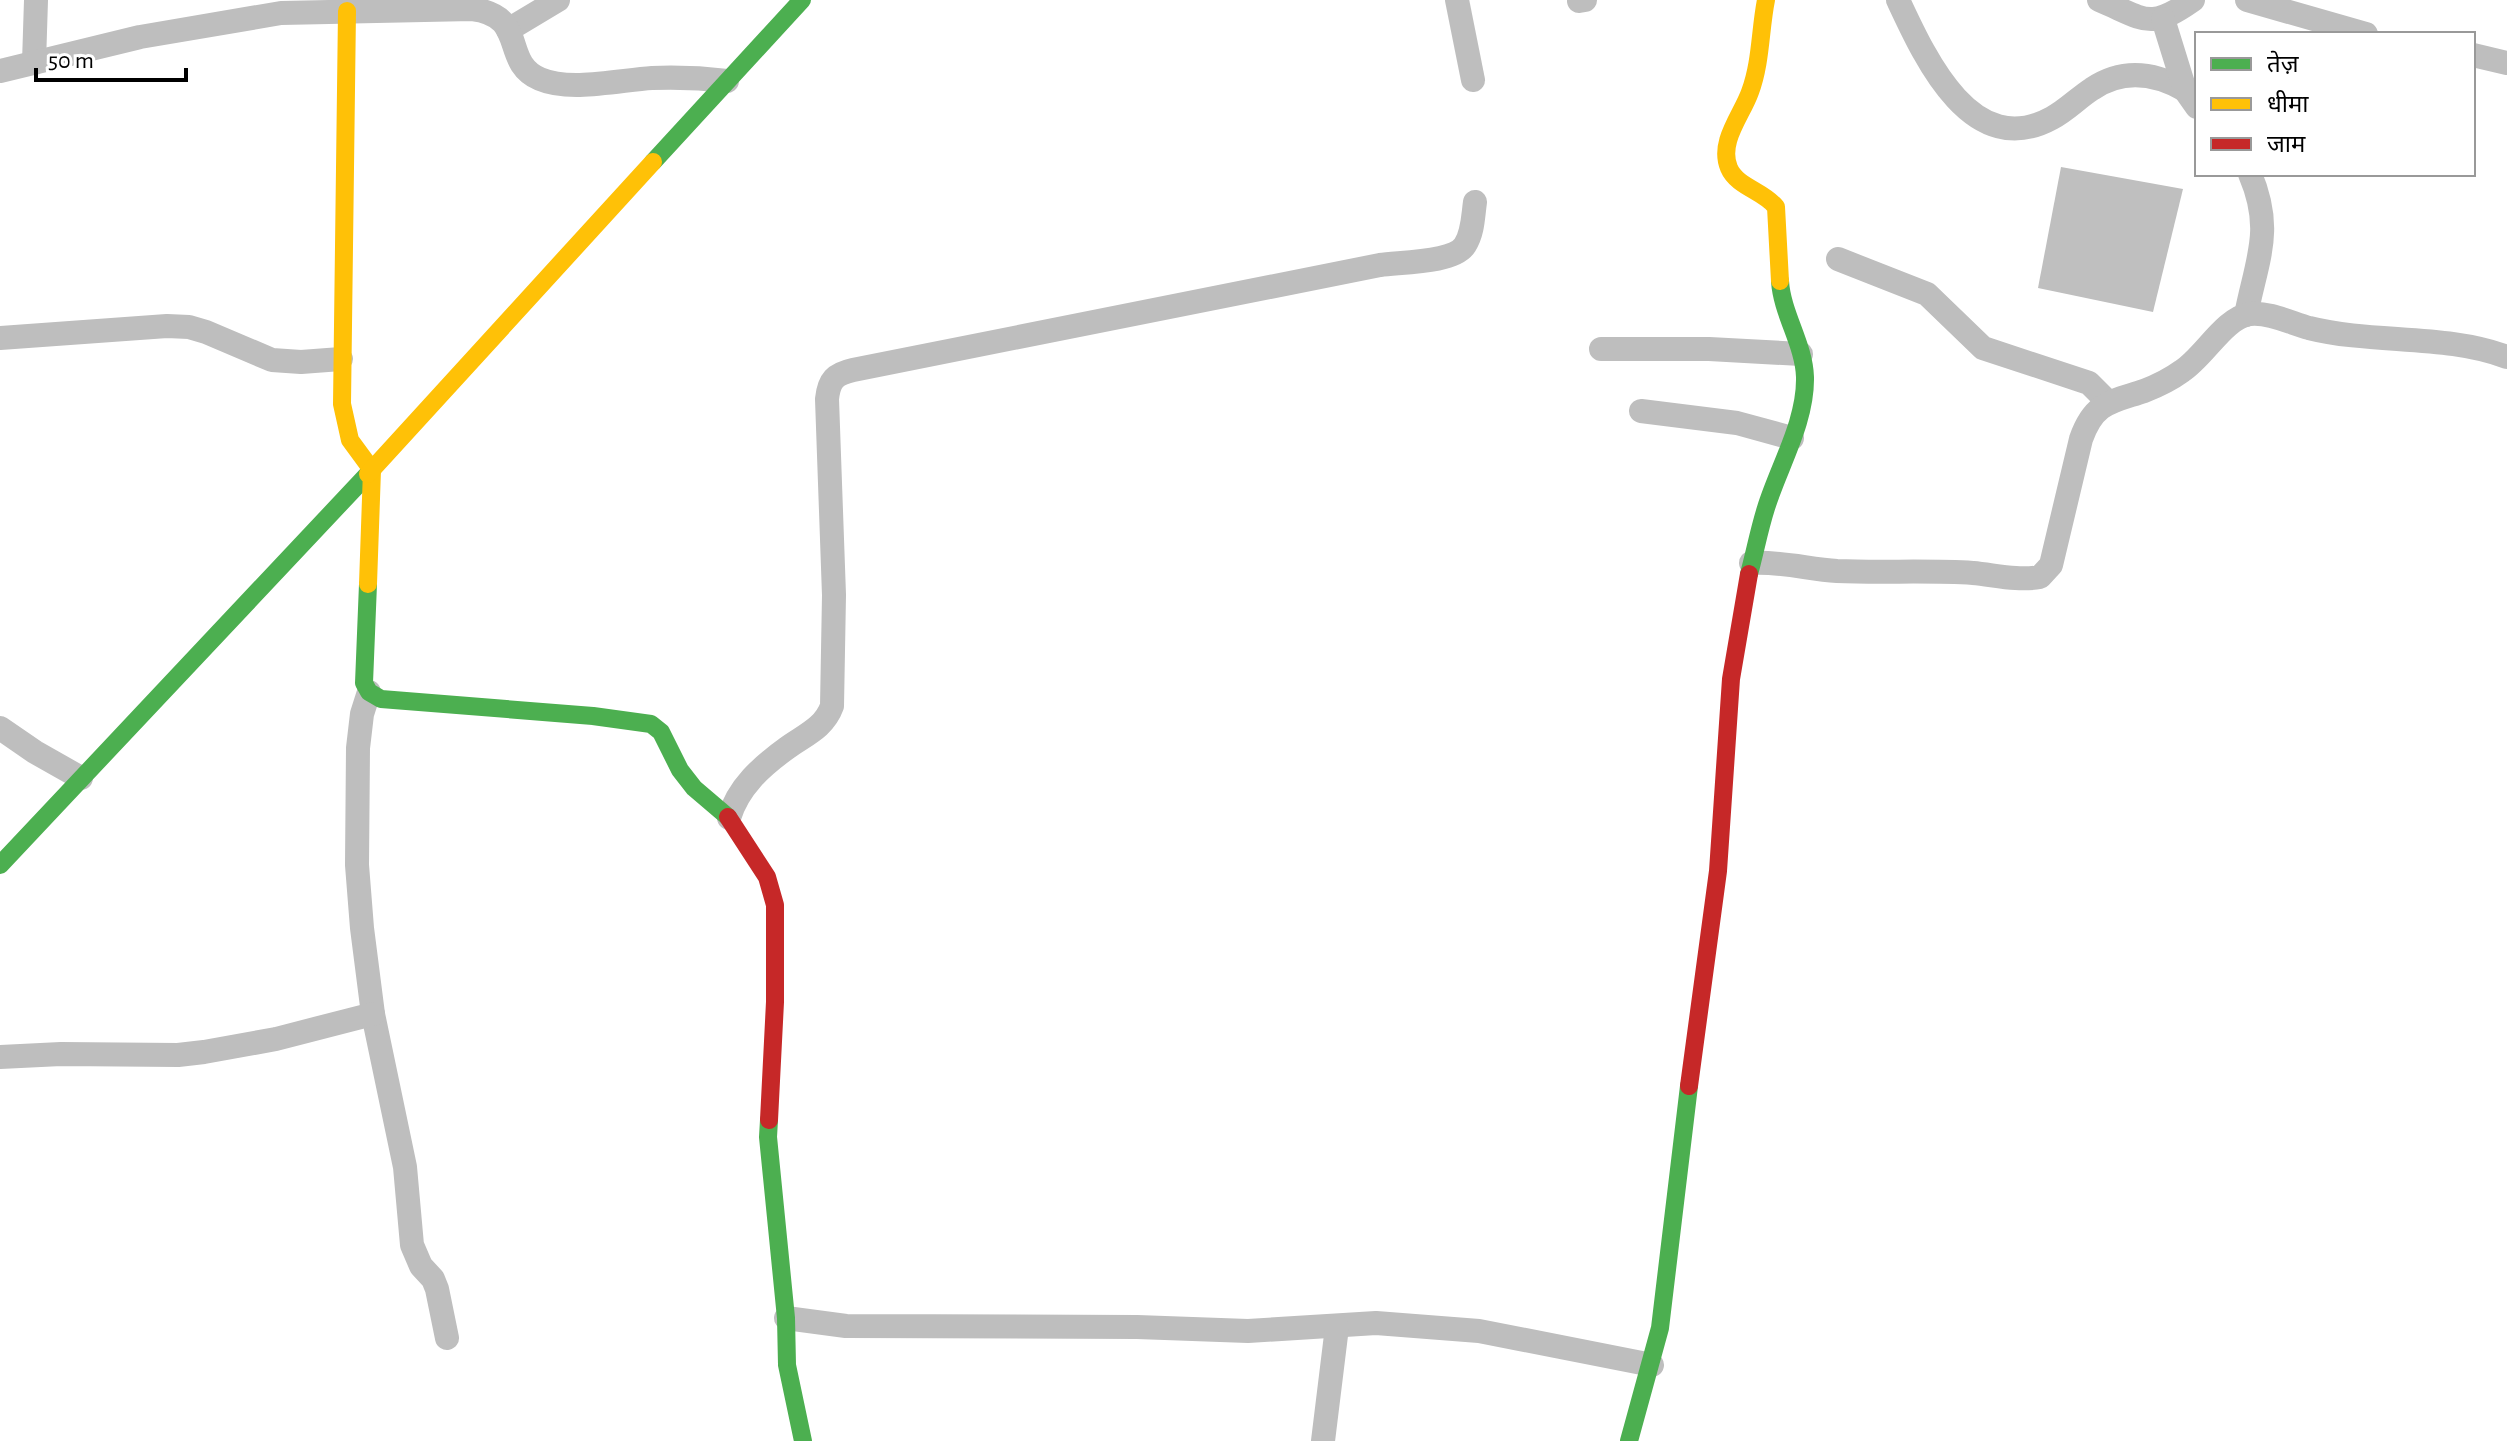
<svg xmlns="http://www.w3.org/2000/svg" width="2507" height="1441" viewBox="0 0 2507 1441" font-family="'Alegreya Sans','Noto Sans Devanagari',sans-serif">
<style>
.water{fill:#bfbfbf}
.lines{fill:none;stroke-linecap:round;stroke-linejoin:round}
.street{stroke:#bebebe;stroke-width:24}
.fast{stroke:#4caf50;stroke-width:18}
.slow{stroke:#ffc107;stroke-width:18}
.jam{stroke:#c62828;stroke-width:18}
</style>
<rect width="100%" height="100%" fill="#fff"/>
<polygon class="water" points="2061,167 2183,189 2153,312 2038,288"/>
<g class="lines">
<g class="street">
<polyline points="1457,0 1473,80"/>
<path d="M1898,0C1925,58 1972,162 2052,118C2067,110 2078,98 2092,89C2123,68 2155,73 2185,90"/>
<path d="M2099,0C2145,19 2149,31 2193,0"/>
<polyline points="2247,0 2366,34"/>
<polyline points="1579,1 1585,0"/>
<polyline points="2163,19 2185,90 2197,107"/>
<polyline points="508,30 558,0"/>
<polyline points="2473,55 2507,63"/>
<polyline points="34,63 36,0"/>
<path d="M0,71L140,37L281,13L472,9C529,16 500,62 540,79C570,92 620,80 652,78C677,77 702,78 727,81"/>
<polyline points="1838,259 1927,294 1983,348 2089,383 2108,402"/>
<path d="M2246,315C2257,259 2274,230 2250,174"/>
<polyline points="0,338 167,326 189,327 206,332 272,360 301,362 341,359"/>
<polyline points="1601,349 1709,349 1801,354"/>
<polyline points="1641,411 1737,423 1792,438"/>
<path d="M1751,563C1780,561 1808,569 1837,571C1882,573 1928,570 1973,573C1995,575 2017,581 2040,577L2051,565L2081,439C2094,402 2111,402 2144,391C2157,386 2171,379 2182,371C2205,356 2224,318 2250,314C2269,312 2291,323 2309,328C2373,344 2447,334 2507,357"/>
<polyline points="369,692 362,714 358,748 357,865 362,928 373,1014 405,1167 412,1245 421,1266 433,1279 437,1289 447,1338"/>
<polyline points="0,728 35,752 81,778"/>
<path d="M729,818C738,787 762,766 787,748C805,735 824,728 832,706L834,595L827,399C829,380 835,374 853,370L1380,265C1401,262 1454,263 1465,245C1473,233 1473,216 1475,202"/>
<polyline points="0,1057 61,1054 178,1055 204,1052 276,1039 373,1014"/>
<polyline points="786,1318 846,1326 1137,1327 1248,1331 1376,1323 1479,1331 1652,1365"/>
<polyline points="1323,1441 1337,1327"/>
</g>
<g class="fast">
<polyline points="653,162 802,0"/>
<path d="M1749,574C1755,552 1759,530 1766,508C1779,466 1806,422 1805,377C1804,344 1782,314 1780,281"/>
<polyline points="368,584 364,683 369,692 381,699 593,716 651,724 661,732 680,770 694,788 728,817"/>
<polyline points="0,865 368,474"/>
<polyline points="769,1120 768,1137 786,1318 787,1365 803,1441"/>
<polyline points="1629,1441 1660,1328 1689,1086"/>
</g>
<g class="slow">
<path d="M1766,0C1760,30 1761,63 1750,92C1742,115 1718,142 1729,168C1737,187 1764,191 1776,207L1780,281"/>
<polyline points="347,11 342,404 350,440 372,470 368,584"/>
<polyline points="368,474 653,162"/>
</g>
<g class="jam">
<polyline points="728,817 767,877 775,905 775,1002 769,1120"/>
<polyline points="1689,1086 1718,871 1731,679 1749,574"/>
</g>
</g>
<rect x="2195" y="32" width="280" height="144" fill="#ffffff" stroke="#999999" stroke-width="2"/>
<rect x="2211" y="58" width="40" height="12" fill="#4caf50" stroke="#999999" stroke-width="2"/>
<text x="2267" y="72" font-size="24" fill="#000000">तेज़</text>
<rect x="2211" y="98" width="40" height="12" fill="#ffc107" stroke="#999999" stroke-width="2"/>
<text x="2267" y="112" font-size="24" fill="#000000">धीमा</text>
<rect x="2211" y="138" width="40" height="12" fill="#c62828" stroke="#999999" stroke-width="2"/>
<text x="2267" y="152" font-size="24" fill="#000000">जाम</text>
<path d="M36 68v12h150v-12" fill="none" stroke="#000000" stroke-width="4"/>
<text x="48" y="68" font-size="24" fill="#000000" stroke="#ffffff" stroke-width="6" paint-order="stroke">50 m</text>
</svg>
